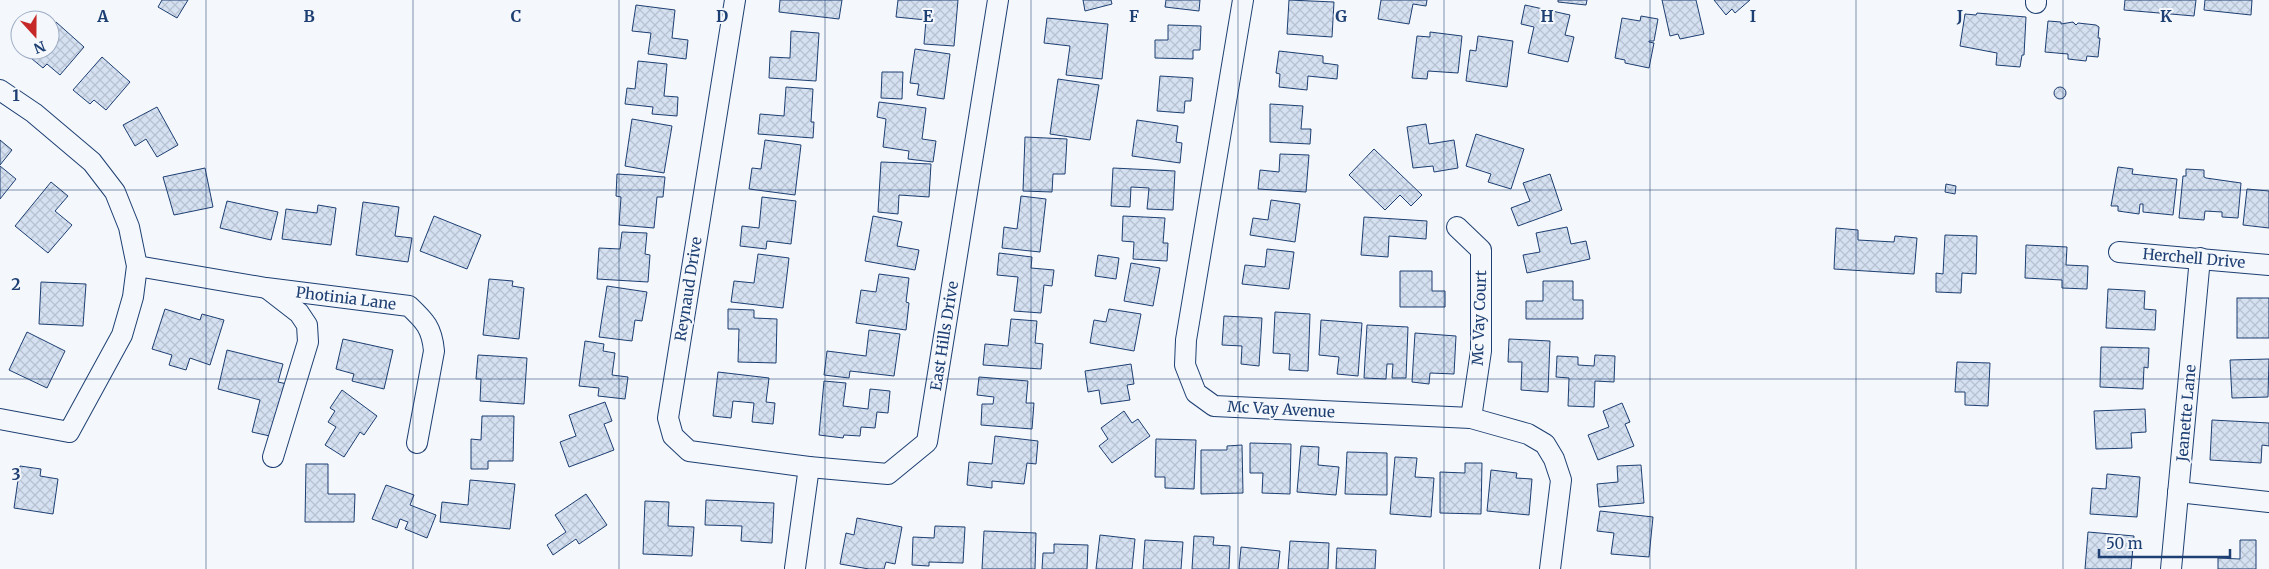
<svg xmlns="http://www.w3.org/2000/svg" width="2269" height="569" viewBox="0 0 2269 569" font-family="Merriweather,serif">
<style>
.building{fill:url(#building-cross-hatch);stroke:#1d3f73}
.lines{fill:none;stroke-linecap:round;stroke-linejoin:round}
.minor-casing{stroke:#1d3f73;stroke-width:22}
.minor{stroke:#f4f7fb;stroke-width:20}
.grid{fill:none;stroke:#1d3f73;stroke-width:1;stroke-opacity:0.55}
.labels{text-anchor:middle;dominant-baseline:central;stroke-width:4;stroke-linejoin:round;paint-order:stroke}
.street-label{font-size:15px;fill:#1d3f73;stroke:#f4f7fb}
.grid-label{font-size:16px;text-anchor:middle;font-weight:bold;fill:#1d3f73;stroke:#f4f7fb;stroke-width:4;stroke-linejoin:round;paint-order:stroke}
</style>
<defs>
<pattern id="building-cross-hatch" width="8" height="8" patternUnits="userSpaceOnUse" patternTransform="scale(1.25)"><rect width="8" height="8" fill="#d5e0f0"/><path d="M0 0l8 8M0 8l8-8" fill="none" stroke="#b6c1d1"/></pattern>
</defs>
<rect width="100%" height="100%" fill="#f4f7fb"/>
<g class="building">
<polygon points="162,0 188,0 177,18 158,7"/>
<polygon points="780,0 842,0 839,19 779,12"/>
<polygon points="898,0 958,0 954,46 924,44 926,20 896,17"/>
<polygon points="1083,0 1111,0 1112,4 1085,11"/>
<polygon points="1166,0 1200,0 1199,11 1165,7"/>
<polygon points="1289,0 1334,2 1332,37 1287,34"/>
<polygon points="1381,0 1427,0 1426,6 1413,4 1409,24 1378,19"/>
<polygon points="1558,0 1587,0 1586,5 1558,2"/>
<polygon points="1662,0 1696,0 1704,34 1680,39 1678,34 1670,36"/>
<polygon points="1714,0 1750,0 1735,13 1732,9 1726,15"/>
<polygon points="2125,0 2196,0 2194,16 2124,10"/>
<polygon points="2205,0 2252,0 2251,15 2204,10"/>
<polygon points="636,5 675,10 672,38 688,40 686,59 648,54 651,33 632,31"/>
<polygon points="1525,5 1570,15 1565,35 1574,37 1568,62 1528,53 1534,27 1521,24"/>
<polygon points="1977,13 2026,17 2024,55 2022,55 2020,67 1996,65 1997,53 1960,46 1965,14 1976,15"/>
<polygon points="1641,16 1658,19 1654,41 1649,41 1649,42 1654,43 1649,68 1625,63 1625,60 1615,58 1622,18 1640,21"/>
<polygon points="1047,18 1108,24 1102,79 1066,75 1070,46 1044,43"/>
<polygon points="2048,21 2061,22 2061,24 2073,22 2076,25 2078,23 2096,25 2099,27 2098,38 2100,38 2098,57 2087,56 2086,61 2068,59 2068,54 2045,52"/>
<polygon points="56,22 84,47 60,75 47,64 43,68 26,54 30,50 50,50 50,28"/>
<polygon points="1168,25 1201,26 1200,50 1193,50 1193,59 1155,58 1155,40 1168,40"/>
<polygon points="791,31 819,33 816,81 769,78 770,57 790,58"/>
<polygon points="1430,32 1462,36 1458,73 1428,71 1427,79 1412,78 1417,36 1430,37"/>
<polygon points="1478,36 1513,41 1507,87 1466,81 1470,50 1476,51"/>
<polygon points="915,49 950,54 944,99 917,95 919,84 910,83"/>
<polygon points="1279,51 1323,56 1323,63 1338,65 1337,79 1308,76 1307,90 1279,87 1280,74 1276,73"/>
<polygon points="102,57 130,82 106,110 94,100 90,104 73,90"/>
<polygon points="638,61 667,64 664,96 678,97 677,116 652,114 653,107 625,104 627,88 635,89"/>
<polygon points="882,72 903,72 902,99 881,98"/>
<polygon points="1160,76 1193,78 1191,101 1185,101 1184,113 1157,111"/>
<polygon points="1058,79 1099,85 1090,140 1050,134"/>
<polygon points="786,87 813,89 811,122 814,122 813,138 758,134 760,114 784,116"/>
<circle cx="2060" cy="93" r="6"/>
<polygon points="879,102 926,108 922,139 936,141 933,162 908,159 909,151 883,147 886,119 877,117"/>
<polygon points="1270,104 1303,106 1301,129 1311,129 1310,144 1270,142"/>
<polygon points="157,107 178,145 157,157 146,139 135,146 123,125"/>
<polygon points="632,119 672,126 664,173 625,166"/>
<polygon points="1137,120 1178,126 1176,142 1182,143 1180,163 1132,156"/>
<polygon points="1426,124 1429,144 1454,140 1458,168 1434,172 1433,166 1413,168 1407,127"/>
<polygon points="1476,134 1524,149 1511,189 1488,182 1491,174 1466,166"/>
<polygon points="1025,137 1067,139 1065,174 1053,174 1052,192 1023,191"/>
<polygon points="0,140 12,150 0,165"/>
<polygon points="765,140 801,145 795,195 749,189 752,168 761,169"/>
<polygon points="1374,149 1422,195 1411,206 1400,195 1385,210 1349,175"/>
<polygon points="1280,154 1309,155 1306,192 1258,189 1260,170 1279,172"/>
<polygon points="881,162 931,164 929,197 899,195 898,214 878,212"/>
<polygon points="0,166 16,179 0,199"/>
<polygon points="2118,167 2133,169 2132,174 2177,179 2173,215 2143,212 2143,204 2140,204 2139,214 2118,211 2118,206 2111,206"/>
<polygon points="205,168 213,207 174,215 163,177"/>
<polygon points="1113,168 1175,171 1173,210 1147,209 1149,188 1131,187 1130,207 1111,206"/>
<polygon points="2186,169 2204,170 2204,177 2206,178 2241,183 2238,218 2222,217 2222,212 2205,211 2204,220 2179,218 2183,176 2186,176"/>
<polygon points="617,174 665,177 663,197 657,197 654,228 619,225 621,197 616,196"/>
<polygon points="1550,174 1562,210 1518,226 1511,208 1530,201 1523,183"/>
<polygon points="51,182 68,196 55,211 72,225 48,253 15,226"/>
<polygon points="1946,184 1956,186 1955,194 1945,192"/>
<polygon points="2247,189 2269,191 2269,228 2243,225"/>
<polygon points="1021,196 1046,199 1040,252 1002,248 1004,227 1017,229"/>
<polygon points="762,197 796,201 791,244 767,241 766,249 740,246 742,226 759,228"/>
<polygon points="1271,200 1300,204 1295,242 1250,235 1253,218 1268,220"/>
<polygon points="227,201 278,212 271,240 220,228"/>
<polygon points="363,202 399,207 395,236 412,238 408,262 356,255"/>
<polygon points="318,205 336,208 331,245 282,239 286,209 317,213"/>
<polygon points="434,216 481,235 467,269 420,251"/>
<polygon points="873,216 902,222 897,246 919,250 915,270 865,261"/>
<polygon points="1123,216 1165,218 1163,243 1168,243 1167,261 1133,259 1134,242 1122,241"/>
<polygon points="1364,217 1427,221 1426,239 1389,236 1388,257 1361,255"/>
<polygon points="1567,227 1571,244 1586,241 1590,259 1527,273 1523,255 1540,252 1536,233"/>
<polygon points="1836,228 1858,230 1858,240 1894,242 1895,236 1917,238 1914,274 1834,269"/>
<polygon points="622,232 647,233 645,254 650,255 648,282 597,279 599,248 620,249"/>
<polygon points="1945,235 1977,236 1976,274 1962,273 1961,293 1936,292 1936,273 1943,274"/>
<polygon points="2026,245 2067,247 2066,265 2088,266 2087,289 2062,288 2062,280 2025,278"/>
<polygon points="1267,249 1294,252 1289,289 1242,284 1245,265 1265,267"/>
<polygon points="999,253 1032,257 1031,268 1054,270 1052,286 1044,285 1041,313 1014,311 1018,277 997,275"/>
<polygon points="758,254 789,258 783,308 731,302 734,281 754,283"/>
<polygon points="1098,255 1119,258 1116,279 1095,276"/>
<polygon points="1131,263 1160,268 1153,306 1124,301"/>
<polygon points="1400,271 1432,271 1432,291 1445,291 1445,307 1400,307"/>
<polygon points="879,274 909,278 906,302 909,303 906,330 856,323 861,290 876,292"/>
<polygon points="489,279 513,281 512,286 524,288 519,339 483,335"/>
<polygon points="1543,281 1573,281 1573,300 1583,300 1583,319 1526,319 1526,301 1543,301"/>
<polygon points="41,282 86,284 83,326 39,324"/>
<polygon points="607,286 647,292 642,321 635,320 632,341 599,337"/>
<polygon points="2108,289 2145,291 2144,309 2156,310 2155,330 2106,328"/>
<rect x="2237" y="298" width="32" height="40"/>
<polygon points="165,309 200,320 202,314 224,320 210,365 190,358 186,370 169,365 172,355 152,349"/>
<polygon points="728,309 754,310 754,318 777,319 776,363 738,362 739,329 728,329"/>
<polygon points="1109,309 1141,314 1134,351 1090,343 1094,320 1106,322"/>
<polygon points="1275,312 1310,314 1308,371 1289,370 1290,354 1273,353"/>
<polygon points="1224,316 1262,318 1259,366 1241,364 1242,346 1222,345"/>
<polygon points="1011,319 1037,321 1035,343 1043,344 1041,369 983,365 985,344 1008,346"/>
<polygon points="1321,320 1362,323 1358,376 1337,374 1339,357 1319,355"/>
<polygon points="1367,325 1408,327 1406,378 1392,378 1393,364 1387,364 1386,379 1364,378"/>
<polygon points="869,330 900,334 894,376 850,371 849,378 824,375 827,351 866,356"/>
<polygon points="27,332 65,351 47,388 9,370"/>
<polygon points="1415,333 1456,336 1454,374 1430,373 1429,384 1412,382"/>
<polygon points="343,339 393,350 384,389 352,381 354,374 336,369"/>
<polygon points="1509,339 1550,341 1548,392 1521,390 1522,362 1508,362"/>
<polygon points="585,341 604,344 603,351 615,353 612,375 628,377 625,399 598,396 599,388 579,386"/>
<polygon points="2101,347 2149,348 2148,368 2144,367 2143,389 2100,387"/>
<polygon points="227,350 283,364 278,382 287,384 274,437 252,432 260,400 218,389"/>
<polygon points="478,355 527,358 524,404 480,401 481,379 476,379"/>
<polygon points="1595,355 1615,356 1614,382 1595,381 1594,407 1568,406 1569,378 1556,377 1557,356 1578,357 1578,365 1594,366"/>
<polygon points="2269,359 2268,397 2232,398 2230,360"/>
<polygon points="1957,362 1990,363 1988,406 1965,405 1965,392 1955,392"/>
<polygon points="1131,364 1134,384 1127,385 1130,400 1101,404 1099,390 1088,392 1085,371"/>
<polygon points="718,372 769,378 766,402 775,403 773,424 752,422 754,403 733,401 731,418 713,416"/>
<polygon points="979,377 1028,381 1026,403 1034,403 1032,429 981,425 982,404 993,404 994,397 977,395"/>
<polygon points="824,381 846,383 843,406 868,409 870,389 890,391 888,413 877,412 875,428 861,427 860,436 844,435 843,438 819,435"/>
<polygon points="342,390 377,416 364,435 360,432 344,457 325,445 336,427 328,422 335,411 330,408"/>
<polygon points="605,402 612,421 604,424 614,450 569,467 560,442 576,436 569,415"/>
<polygon points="1622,403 1630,422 1625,424 1634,446 1598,460 1588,435 1609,427 1603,411"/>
<polygon points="2145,409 2146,432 2131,433 2132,448 2096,449 2094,411"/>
<polygon points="1124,411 1132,423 1138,419 1150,436 1112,463 1099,446 1108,439 1101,428"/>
<polygon points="482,416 514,416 513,461 488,461 488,469 471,469 471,439 481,440"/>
<polygon points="2212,420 2269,423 2269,446 2262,445 2261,463 2210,460"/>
<polygon points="995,436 1038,441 1036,464 1027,463 1024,484 992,481 992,488 967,485 969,462 992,464"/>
<polygon points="1156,439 1196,440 1194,489 1165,488 1165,477 1155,477"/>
<polygon points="1250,443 1291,444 1290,494 1262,493 1263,473 1250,473"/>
<polygon points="1242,445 1243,493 1201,494 1201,450 1227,450 1227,446"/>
<polygon points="1301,446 1319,447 1318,465 1339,467 1336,495 1297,492"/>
<polygon points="1347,452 1387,453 1387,495 1345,494"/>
<polygon points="1395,457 1417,458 1415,477 1434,478 1431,517 1390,514"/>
<polygon points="1465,463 1482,463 1481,514 1440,513 1440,472 1465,473"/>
<polygon points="306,464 328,464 328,494 355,494 354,522 305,522"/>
<polygon points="1641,465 1644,503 1599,507 1597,484 1618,482 1617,466"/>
<polygon points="20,466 41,469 40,476 58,479 53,514 14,508"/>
<polygon points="1491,470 1517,473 1516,478 1532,479 1529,515 1487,511"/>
<polygon points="2107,474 2140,477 2137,517 2090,514 2092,488 2106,489"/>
<polygon points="470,480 515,484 510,529 440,522 442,502 468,505"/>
<polygon points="386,485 414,495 410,505 436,515 427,538 405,529 408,522 400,519 397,528 372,519"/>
<polygon points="586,494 607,525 579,544 576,539 553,555 547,545 566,532 555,515"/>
<polygon points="706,500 774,503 772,543 741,541 742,526 705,525"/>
<polygon points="645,501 669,502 668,526 694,527 692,556 643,554"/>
<polygon points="1600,511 1653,517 1649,557 1611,554 1614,533 1597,531"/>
<polygon points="857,518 902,527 895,564 886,562 884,569 869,569 840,564 846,533 854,535"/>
<polygon points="935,526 965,527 963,563 929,562 929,566 912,565 913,537 934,538"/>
<polygon points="984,531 1036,533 1035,569 982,569"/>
<polygon points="2088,532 2134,536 2131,569 2085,569"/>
<polygon points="1100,535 1135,539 1132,569 1096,569"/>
<polygon points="1194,536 1214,537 1213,545 1230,546 1229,569 1192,569"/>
<polygon points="1145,540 1183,542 1181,569 1143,569"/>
<polygon points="2240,540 2256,540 2256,569 2218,569 2218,558 2240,559"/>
<polygon points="1290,541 1329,543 1328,569 1288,569"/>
<polygon points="1054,544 1088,545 1087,569 1042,569 1043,553 1054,553"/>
<polygon points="1241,547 1280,551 1278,569 1239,569"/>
<polygon points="1337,548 1376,550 1375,569 1336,569"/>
</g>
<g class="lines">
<defs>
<g id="minor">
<polyline points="735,0 668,418 673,436 689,451 809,467 888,474 927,442 998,0"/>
<polyline points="1243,0 1186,340 1185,365 1196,393 1214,406 1471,418 1528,434 1545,444 1554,459 1561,480 1550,569"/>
<polyline points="2036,3 2036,0"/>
<polyline points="0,90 34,113 92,162 115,192 129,227 137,266 133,297 122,335 69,432 0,419"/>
<polyline points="1457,227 1481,250 1481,351 1471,418"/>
<polyline points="2119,252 2269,265"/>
<path d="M137,266L266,288L409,306C425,321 432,328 434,351L417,443"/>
<polyline points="268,289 299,313 307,325 308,342 273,457"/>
<polyline points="2178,492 2269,502"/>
<polyline points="795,568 809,467"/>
<polyline points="2171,569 2200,258"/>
</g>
</defs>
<use href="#minor" class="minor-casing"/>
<use href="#minor" class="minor"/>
</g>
<path class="grid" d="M206,0V569M413,0V569M619,0V569M825,0V569M1031,0V569M1238,0V569M1444,0V569M1650,0V569M1856,0V569M2063,0V569M0,190H2269M0,379H2269"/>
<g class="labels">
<g class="street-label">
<text transform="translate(2194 258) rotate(5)">Herchell Drive</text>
<text transform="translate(688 289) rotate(-81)">Reynaud Drive</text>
<text transform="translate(346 298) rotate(7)">Photinia Lane</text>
<text transform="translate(1479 318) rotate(-88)">Mc Vay Court</text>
<text transform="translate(944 336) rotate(-81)">East Hills Drive</text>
<text transform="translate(1281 409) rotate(3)">Mc Vay Avenue</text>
<text transform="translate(2186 413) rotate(-85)">Jeanette Lane</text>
</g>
</g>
<g class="grid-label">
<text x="103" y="22">A</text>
<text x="309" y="22">B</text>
<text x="516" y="22">C</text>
<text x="722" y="22">D</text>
<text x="928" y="22">E</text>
<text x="1134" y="22">F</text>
<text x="1341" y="22">G</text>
<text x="1547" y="22">H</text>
<text x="1753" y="22">I</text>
<text x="1960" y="22">J</text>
<text x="2166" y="22">K</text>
<text x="16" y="101">1</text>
<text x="16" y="290">2</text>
<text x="16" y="480">3</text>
</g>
<g transform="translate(35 35) rotate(159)"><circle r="24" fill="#f4f7fb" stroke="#9eadc5"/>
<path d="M0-4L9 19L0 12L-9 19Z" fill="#c62828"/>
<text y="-8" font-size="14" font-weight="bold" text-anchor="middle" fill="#1d3f73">N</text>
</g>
<path d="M2099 549v8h131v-8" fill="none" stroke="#1d3f73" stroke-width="2.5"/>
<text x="2106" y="549" font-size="15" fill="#1d3f73" stroke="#f4f7fb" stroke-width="4" paint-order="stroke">50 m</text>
</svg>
